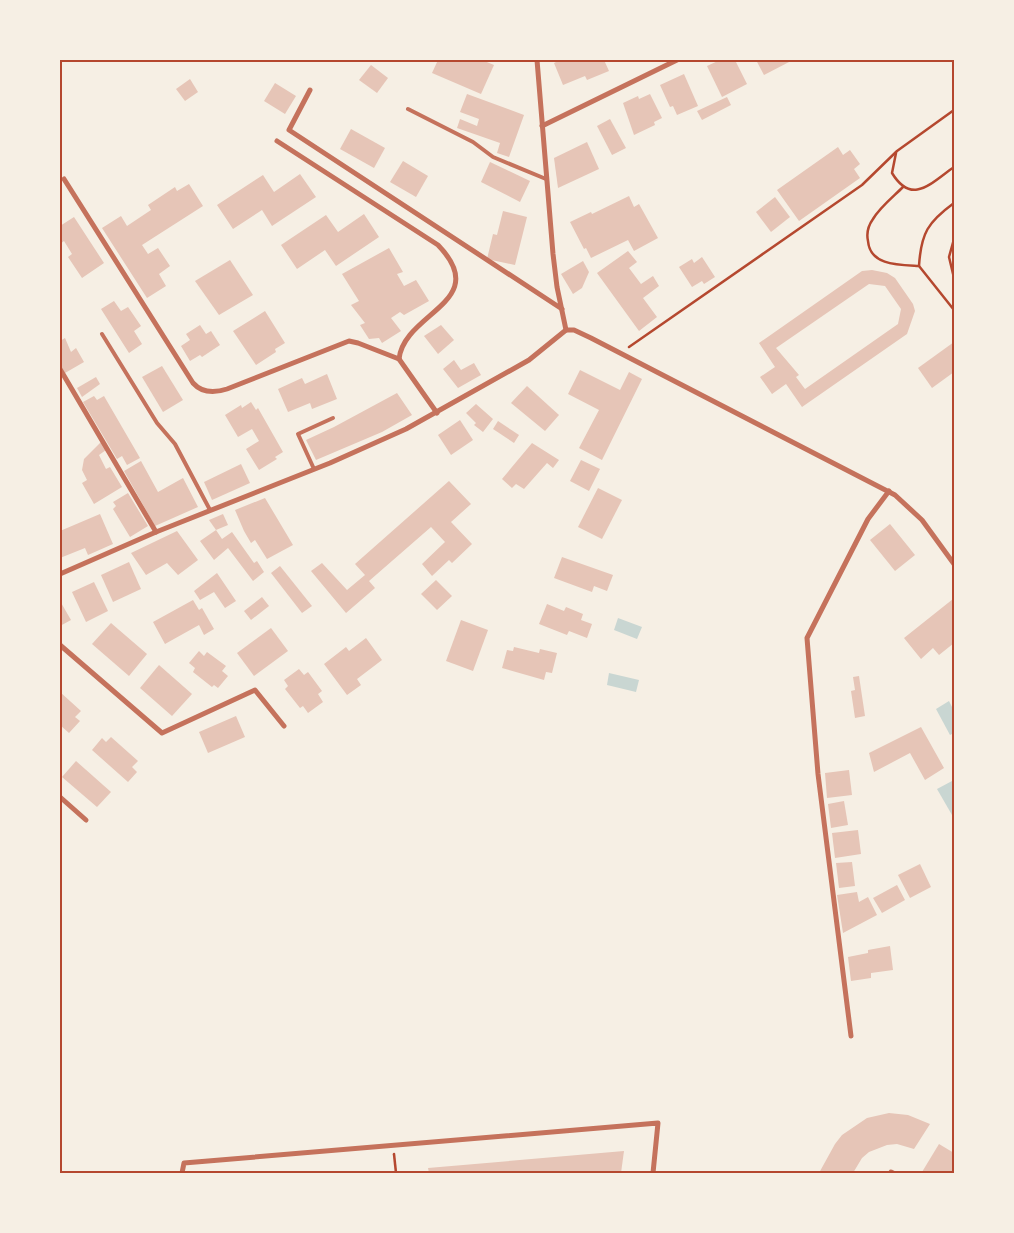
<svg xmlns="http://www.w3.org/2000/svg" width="1014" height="1233" viewBox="0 0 1014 1233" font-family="Inter,sans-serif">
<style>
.water{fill:#c9d6d2}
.building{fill:#e6c5b7;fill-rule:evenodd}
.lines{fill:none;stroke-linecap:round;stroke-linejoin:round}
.path{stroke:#b5482f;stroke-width:2.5}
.service{stroke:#c5725c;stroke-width:4}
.minor{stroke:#c5725c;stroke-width:5}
.neatline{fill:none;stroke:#b5482f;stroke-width:2}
</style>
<rect width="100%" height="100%" fill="#f6efe4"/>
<g class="water">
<polygon points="618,618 642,627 637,639 614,630"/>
<polygon points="609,673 639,680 636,692 607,685"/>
<polygon points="949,701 954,711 954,733 950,735 936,709"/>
<polygon points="952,781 954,785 954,813 952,815 937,789"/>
</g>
<g class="building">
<polygon points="438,60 482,60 494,65 481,94 432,73"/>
<polygon points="560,60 604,60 609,71 587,80 585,76 563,85 554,63"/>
<polygon points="720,60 735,60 747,84 722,97 707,66"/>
<polygon points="756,60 790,60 791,61 764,75"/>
<polygon points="371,65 388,78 377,93 359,80"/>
<polygon points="684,74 698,106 677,115 673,106 670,107 660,85"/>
<polygon points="190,79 198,92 185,101 176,89"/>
<polygon points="275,83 296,96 285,114 264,101"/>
<polygon points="467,94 524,115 509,157 497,153 500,143 457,128 460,119 477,126 479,119 460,112"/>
<polygon points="650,94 662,118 654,122 655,125 634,135 623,103 638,96 639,99"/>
<polygon points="727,97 731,105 702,120 697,111"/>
<polygon points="610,119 626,148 612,155 597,126"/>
<polygon points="351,129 385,148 374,168 340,149"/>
<polygon points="587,142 599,169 558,188 554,158"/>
<polygon points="838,147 843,155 850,150 860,164 854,169 860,178 799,221 777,190"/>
<polygon points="403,161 428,176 416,197 390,182"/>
<polygon points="490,162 530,181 520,202 481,182"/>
<polygon points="300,174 316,197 272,226 262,210 233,229 217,205 263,175 274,192"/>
<polygon points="189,184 203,206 142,245 148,254 158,248 170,266 159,274 166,286 147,298 102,228 121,216 127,226 151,210 148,205 175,187 177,191"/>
<polygon points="629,196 634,207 639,204 658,238 634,251 628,240 591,258 586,248 584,249 570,222 591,212 592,214"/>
<polygon points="775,197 790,217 771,232 756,212"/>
<polygon points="503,211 527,217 515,265 487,259 493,234 497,235"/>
<polygon points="364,214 379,237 336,266 325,250 297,269 281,245 326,215 338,232"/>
<polygon points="74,217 104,263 82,278 68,257 72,254 64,241 60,244 60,226"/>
<polygon points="389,248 403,272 397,274 404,286 416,280 429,301 404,315 400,312 391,318 401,331 382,343 379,338 369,339 360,325 365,323 351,305 359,301 342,274"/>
<polygon points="628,251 637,262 629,268 641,284 653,276 659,286 643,298 657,317 639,331 597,273"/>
<polygon points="702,257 715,277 704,284 702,281 692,287 679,267 692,259 694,263"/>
<polygon points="230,260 253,295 219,315 195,281"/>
<polygon points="583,261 589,272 582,288 573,294 561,274"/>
<path d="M872,270L887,273L895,278L913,304L915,311L907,334L802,407L786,384L772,394L760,377L775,367L759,343L862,271ZM869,284L885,286L901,309L898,324L805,389L796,377L799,375L776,348Z"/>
<polygon points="114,301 121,311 128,307 141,326 134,331 142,344 129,353 101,309"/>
<polygon points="265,311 285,343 275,349 276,352 256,365 233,331"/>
<polygon points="200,325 206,334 211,331 220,345 202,357 200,355 190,361 181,346 190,340 186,334"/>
<polygon points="441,325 454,340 438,354 424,336"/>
<polygon points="65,338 71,352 76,348 84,362 65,373 60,364 60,341"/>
<polygon points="954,342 954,372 932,388 918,368"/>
<polygon points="454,360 461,370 474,363 481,375 458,388 443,369"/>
<polygon points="162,366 183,400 163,412 142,377"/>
<polygon points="580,370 620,390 629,372 642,379 602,460 579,448 599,410 568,394"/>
<polygon points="327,374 337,399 312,409 310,403 288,412 278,389 302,378 305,384"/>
<polygon points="96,377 100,384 82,397 77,388"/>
<polygon points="527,386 559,415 545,431 511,403"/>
<polygon points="397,393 412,415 382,432 316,460 306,440 334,427"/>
<polygon points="94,396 97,400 104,396 140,458 127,465 122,456 117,459 83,402"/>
<polygon points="251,402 256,410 258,408 283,452 275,457 277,459 259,470 246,449 259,441 252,429 238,437 225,415 241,405 242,408"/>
<polygon points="476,404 493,419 483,432 474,425 476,423 466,413"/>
<polygon points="460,420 473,440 451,455 438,435"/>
<polygon points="498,421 519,435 514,443 493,429"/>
<polygon points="101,442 106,450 99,455 106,469 110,467 122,487 94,504 82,483 87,480 82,470 84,459"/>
<polygon points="532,443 559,460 553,468 547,463 524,489 516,484 512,488 502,479"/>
<polygon points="581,460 600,469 589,491 570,481"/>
<polygon points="141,461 158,492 183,478 198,507 155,526 124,471"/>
<polygon points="241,464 250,483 212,500 204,482"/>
<polygon points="449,481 471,504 451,522 472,544 452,563 449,560 432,576 422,564 445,542 431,527 369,581 375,588 346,613 311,571 322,563 347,590 365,575 355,564"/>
<polygon points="598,488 622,500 602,539 578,527"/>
<polygon points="128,493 148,526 130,537 113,509 116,506 113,502"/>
<polygon points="265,498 293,545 267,559 255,540 251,543 244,531 235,510"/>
<polygon points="100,514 113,544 88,555 85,548 60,558 60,531"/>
<polygon points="223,514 228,525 216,530 209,520"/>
<polygon points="890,524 915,555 895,571 870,540"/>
<polygon points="216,530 222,539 232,532 254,563 257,561 264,572 253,581 228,548 214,560 200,541"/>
<polygon points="177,531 198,560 178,575 167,563 146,575 131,553"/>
<polygon points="562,557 613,575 607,591 594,586 592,592 554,578"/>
<polygon points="129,562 141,589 113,602 101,575"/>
<polygon points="280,566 312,606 302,613 271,573"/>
<polygon points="217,573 236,601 225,608 214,592 200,600 194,591"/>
<polygon points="436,580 452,596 437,610 421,594"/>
<polygon points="94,582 108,611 86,622 72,592"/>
<polygon points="262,597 269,606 251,620 244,611"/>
<polygon points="953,599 954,643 939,655 933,648 921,659 904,638"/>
<polygon points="193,600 199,610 202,608 214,629 204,635 199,625 165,644 153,622"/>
<polygon points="60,601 71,620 60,626"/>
<polygon points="547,604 564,611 566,607 583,614 581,620 592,624 587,638 569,631 567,635 539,624"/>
<polygon points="461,620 488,630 473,671 446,661"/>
<polygon points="111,623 147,654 129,676 92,644"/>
<polygon points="271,628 288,651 254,676 237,653"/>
<polygon points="366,638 382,660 357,679 361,685 347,695 324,664 346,647 349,651"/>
<polygon points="514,647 539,653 540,649 557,653 552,673 546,672 544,680 502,668 507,650 513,651"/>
<polygon points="199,651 204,656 207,652 226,666 222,671 228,676 218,688 214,685 212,687 193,672 195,668 189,663"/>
<polygon points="159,665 192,694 172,716 140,688"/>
<polygon points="299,669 304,675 308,672 322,691 318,694 323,702 308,713 303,706 300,708 285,689 288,686 284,680"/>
<polygon points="859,676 865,716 855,718 851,691 855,690 853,677"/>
<polygon points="60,692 81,711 75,717 80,721 69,733 60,725"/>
<polygon points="236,716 245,737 208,753 199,732"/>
<polygon points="921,727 944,768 925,780 910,753 874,772 869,753"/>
<polygon points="111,737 138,761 132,767 137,772 128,782 92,750 102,738 106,742"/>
<polygon points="76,761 111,792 97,807 62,777"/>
<polygon points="849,770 852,795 827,798 825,773"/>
<polygon points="844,801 848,825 831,828 828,804"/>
<polygon points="858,830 861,854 835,858 832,833"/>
<polygon points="852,862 855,886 839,888 836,863"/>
<polygon points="920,864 931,887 910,898 898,875"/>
<polygon points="897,885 905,900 882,913 873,898"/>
<polygon points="857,892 859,902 868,897 877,915 843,933 837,895"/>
<polygon points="890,946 893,970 871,973 871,978 851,981 848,957 868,953 868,950"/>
<polygon points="889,1113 908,1115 930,1124 914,1149 897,1144 887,1145 869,1152 862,1158 853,1173 819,1173 835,1144 842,1135 867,1118"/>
<polygon points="939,1144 954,1153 954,1173 922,1172"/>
<polygon points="624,1151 621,1173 429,1173 428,1168"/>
</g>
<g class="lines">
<g class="path">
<path d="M896,153L892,173C912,206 931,183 954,167"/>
<path d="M903,187C893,197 880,207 873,219C868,226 866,232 868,241C870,266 900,265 919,266L954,310"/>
<polyline points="954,239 949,257 954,278"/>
<path d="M919,266C921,233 928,222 954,203"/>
<polyline points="629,347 862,185 897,151 954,110"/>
<polyline points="394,1154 396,1173"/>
</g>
<g class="service">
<polyline points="408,109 473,142 493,157 546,179"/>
<polyline points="102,334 157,423 175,444 210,510"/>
<polyline points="314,469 298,434 333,418"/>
</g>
<g class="minor">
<polyline points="537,60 553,254 557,287 566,330 574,330 591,338 895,495 922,520 954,564"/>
<polyline points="310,90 289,130 562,309"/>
<polyline points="542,126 677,60"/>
<path d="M277,141L438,245C493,302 404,312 399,359"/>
<path d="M64,179L193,383C202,393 215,393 227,389L349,341L358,343L399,359"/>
<polyline points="399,359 437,413"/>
<polyline points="60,369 156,532"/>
<polyline points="60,574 156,532 330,463 406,429 529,360 566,330"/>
<polyline points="60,645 162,733 255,690 284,726"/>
<polyline points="60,797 86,820"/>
<polyline points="851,1036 818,774 807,638 868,519 889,491"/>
<polyline points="891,1172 893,1173"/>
<polyline points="182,1173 184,1163 658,1123 653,1173"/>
</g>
</g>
<rect width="1014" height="1233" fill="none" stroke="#f6efe4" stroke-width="122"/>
<rect x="61" y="61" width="892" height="1111" class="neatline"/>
</svg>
